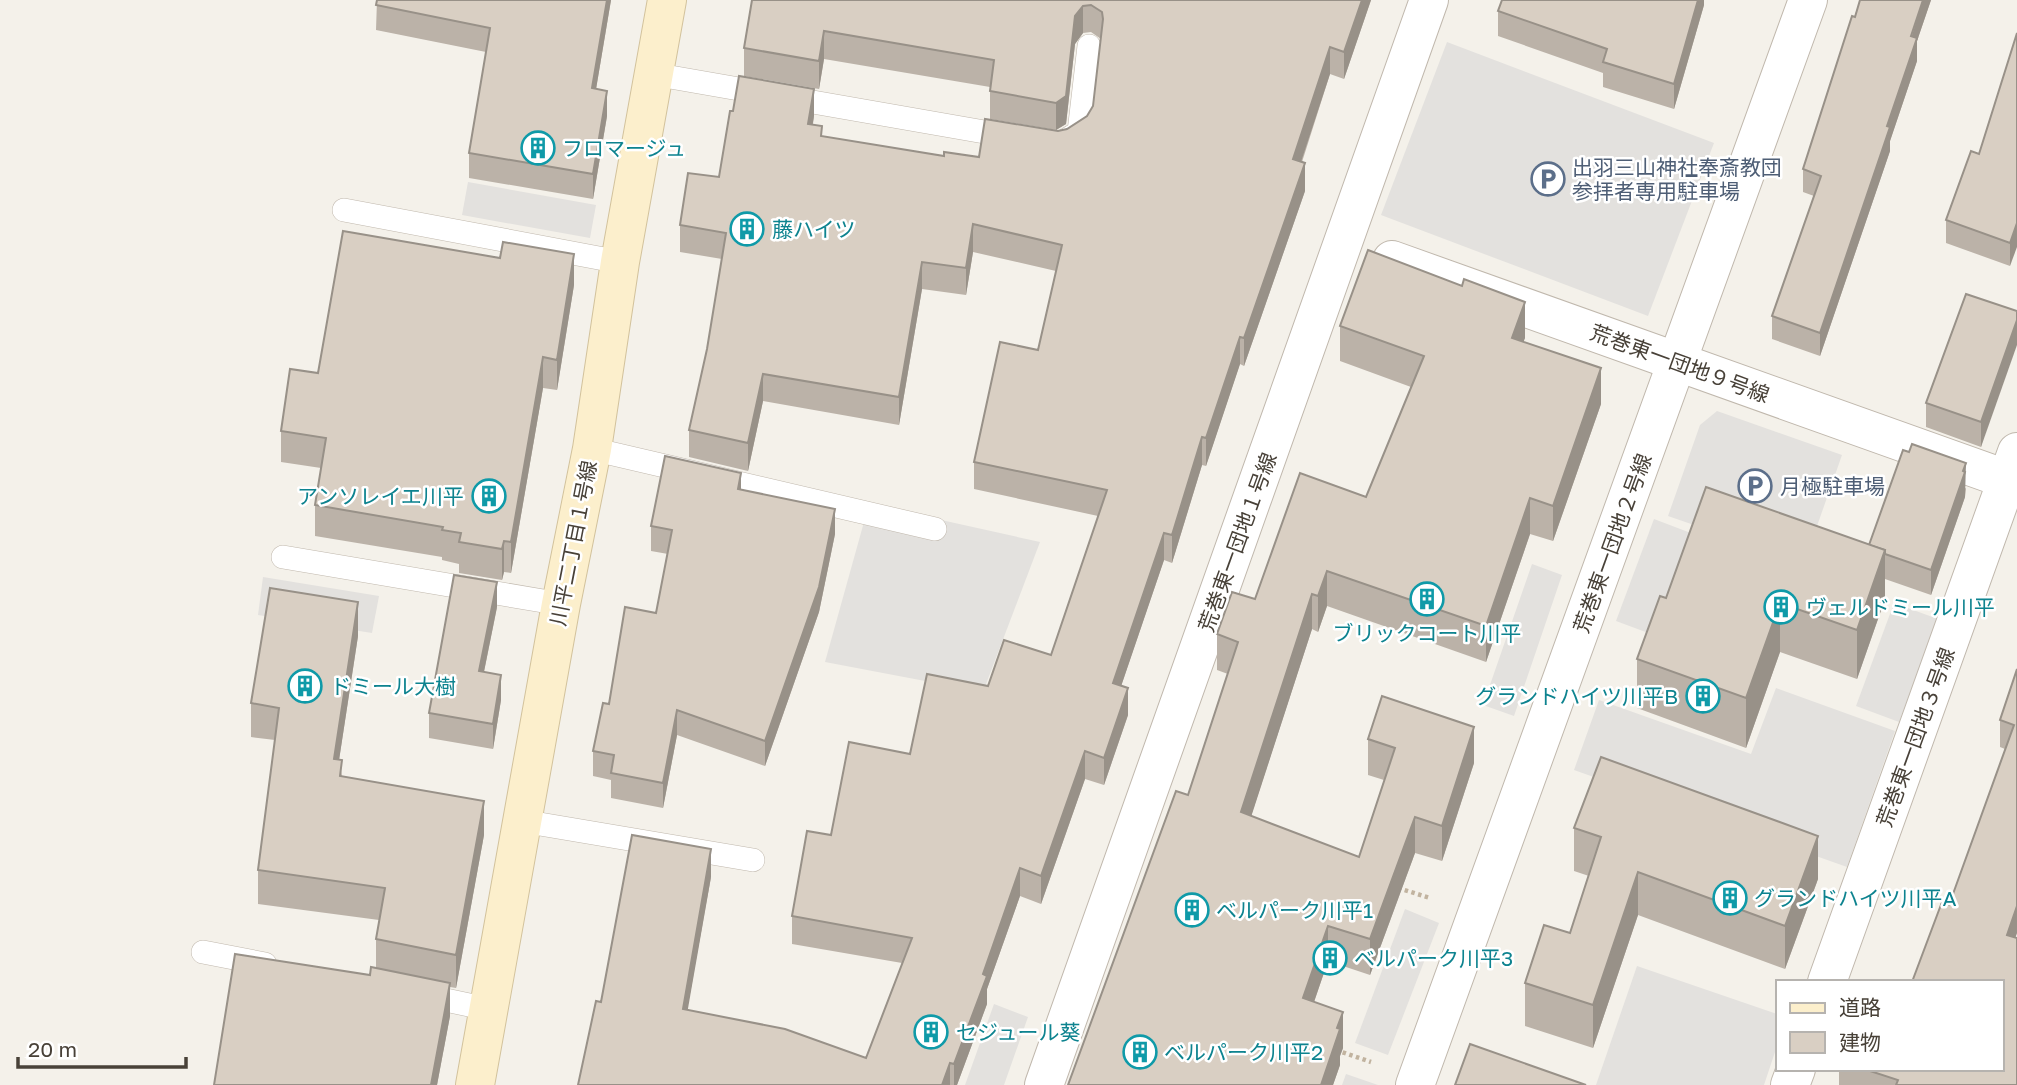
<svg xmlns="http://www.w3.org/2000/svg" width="2017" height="1085" viewBox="0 0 2017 1085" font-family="'Golos Text','Noto Sans JP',sans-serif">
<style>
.parking{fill:#e3e1de}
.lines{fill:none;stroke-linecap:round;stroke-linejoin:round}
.lane-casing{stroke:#c0b8ad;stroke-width:24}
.street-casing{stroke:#c0b8ad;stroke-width:40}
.secondary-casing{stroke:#d2c29c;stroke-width:40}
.path{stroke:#c1b39f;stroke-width:4.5;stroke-dasharray:3.5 3.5;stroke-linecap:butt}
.lane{stroke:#fff;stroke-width:23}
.street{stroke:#fff;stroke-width:38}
.secondary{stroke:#fcefcc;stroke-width:38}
.wall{fill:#bbb2a8}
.shaded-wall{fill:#989188}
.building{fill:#d9cfc3;stroke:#989188;stroke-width:2}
.labels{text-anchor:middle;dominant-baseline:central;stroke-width:5;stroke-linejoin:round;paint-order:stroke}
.culture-label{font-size:21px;fill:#0d838f;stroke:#fff;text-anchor:start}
.service-label{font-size:21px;fill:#4e5e75;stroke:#fff;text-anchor:start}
.street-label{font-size:21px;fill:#484138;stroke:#fff}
</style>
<rect width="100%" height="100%" fill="#f4f1ea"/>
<g class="parking">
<polygon points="1447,42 1714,143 1648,316 1381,215"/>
<polygon points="468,182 596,205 590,238 462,215"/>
<polygon points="1717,411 1842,455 1804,563 1668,516 1700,425"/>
<polygon points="869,504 1040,542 983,692 825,662"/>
<polygon points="1654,519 1696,535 1659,637 1616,621"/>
<polygon points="1532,564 1562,575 1514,716 1483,705"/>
<polygon points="263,577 379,596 372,633 258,615"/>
<polygon points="1894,603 1938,619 1899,722 1856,706"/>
<polygon points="1776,688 1895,731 1847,867 1574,770 1599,700 1751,754"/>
<polygon points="1405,909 1439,923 1388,1055 1355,1043"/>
<polygon points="1637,966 1777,1014 1777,1046 1764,1085 1596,1085"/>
<polygon points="994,1004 1028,1017 1004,1085 965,1085"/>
<polygon points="1346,1074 1378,1085 1342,1085"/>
</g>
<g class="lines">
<defs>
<g id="lane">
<polyline points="653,74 1013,137"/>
<polyline points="1063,142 1079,132 1089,46"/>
<polyline points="344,210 620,262"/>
<polyline points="592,449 935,529"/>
<polyline points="283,557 561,604"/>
<polyline points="522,821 753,860"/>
<polyline points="203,952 265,964"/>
<polyline points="422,995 488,1009"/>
</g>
<g id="street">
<polyline points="1392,260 2017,483"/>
<polyline points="1827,982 2017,452"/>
<polyline points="1044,1085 1429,0"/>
<polyline points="1415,1085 1808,0"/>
<polyline points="1790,1085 1796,1069"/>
</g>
<polyline id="secondary" points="475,1085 561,604 592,449 620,262 667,0"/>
</defs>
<use href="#lane" class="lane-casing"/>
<use href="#street" class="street-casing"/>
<use href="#secondary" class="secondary-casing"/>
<g class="path">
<polyline points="1398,888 1430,898"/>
<polyline points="1336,1050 1371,1062"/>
</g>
<use href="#lane" class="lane"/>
<use href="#street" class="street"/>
<use href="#secondary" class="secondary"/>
</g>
<g class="wall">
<polygon points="377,0 611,0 596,89 607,116 593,199 469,178 469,153 486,52 376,30"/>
<polygon points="752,0 1371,0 1344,79 1330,74 1302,162 1305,191 1244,366 1240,364 1206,466 1202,465 1172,563 1164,560 1121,686 1128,715 1104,785 1085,779 1041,904 1020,896 987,989 987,1004 957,1085 578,1085 601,1002 711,877 687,1010 866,1058 902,963 792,944 792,916 831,835 910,754 988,686 1051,655 1098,516 974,489 974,462 1038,350 1056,271 973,252 966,295 922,289 899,425 763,401 748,471 689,457 689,430 707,349 722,259 680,252 680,225 719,177 814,116 813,124 822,136 944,156 979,157 1067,129 1087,116 1093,106 1101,39 1091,32 1083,33 1075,44 1066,124 1056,130 990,119 990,87 824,59 819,89 744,76 744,48"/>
<polygon points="1704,0 1704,5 1674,109 1603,87 1603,73 1498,36 1498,11"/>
<polygon points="1860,0 1931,0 1917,41 1917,61 1890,141 1890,151 1820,356 1772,339 1772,316 1814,196 1803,192 1803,169"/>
<polygon points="2017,33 2010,266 1946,243 1946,220 1979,154"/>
<polygon points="574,285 557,390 543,388 511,573 504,572 502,580 459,573 459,564 442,560 442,557 315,536 315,505 321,468 281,462 281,431 318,373"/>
<polygon points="2017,311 1981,447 1926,427 1926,403"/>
<polygon points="1340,326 1525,338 1523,341 1601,404 1553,541 1530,534 1486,662 1327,606 1318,632 1312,629 1251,816 1359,857 1384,780 1368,775 1368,739 1474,763 1442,861 1415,853 1370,975 1328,961 1314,1002 1343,1048 1340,1056 1340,1065 1333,1085 1068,1085 1188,795 1228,674 1217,670 1217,634 1366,497 1411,387 1340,361"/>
<polygon points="1966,488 1965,497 1931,595 1885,579 1885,599 1857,679 1780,652 1746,748 1637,708 1637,659 1666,598 1869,545"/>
<polygon points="741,490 835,534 819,612 765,766 677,735 663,808 611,798 611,780 593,776 593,751 609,704 656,613 668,554 651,551 651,526"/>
<polygon points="497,607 484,672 501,700 493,749 429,738 429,713"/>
<polygon points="358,636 339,760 342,776 484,835 456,988 450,987 450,1016 437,1085 214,1085 370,975 376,968 376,939 379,920 258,904 258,870 275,740 251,737 251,703"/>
<polygon points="2017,669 2017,933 2015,937 2017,1085 1839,1085 1839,1069 2001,1069 1949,905 2005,749 2000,747 2000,720"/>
<polygon points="1574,828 1818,879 1785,969 1638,915 1593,1048 1525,1026 1525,983 1570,933 1589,876 1574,871"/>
</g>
<g class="shaded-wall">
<polygon points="607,0 611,0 592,113 592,88"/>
<polygon points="1362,0 1371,0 1344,79 1344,52"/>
<polygon points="1698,0 1704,0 1704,5 1674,109 1674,84"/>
<polygon points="1923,0 1931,0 1917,41 1917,61 1890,141 1890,151 1820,356 1820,333"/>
<polygon points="1083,6 1083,33 1075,44 1066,124 1056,130 1056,103 1075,16"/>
<polygon points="824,31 824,59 819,89 819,61"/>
<polygon points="1330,47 1330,74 1293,186 1293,159"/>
<polygon points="814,89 814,116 808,151 808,124"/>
<polygon points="607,91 607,116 593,199 593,174"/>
<polygon points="1305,163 1305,191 1244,366 1244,338"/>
<polygon points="2017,223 2017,247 2010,266 2010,243"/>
<polygon points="973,224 973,252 966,295 966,268"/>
<polygon points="574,254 574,285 557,390 557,360"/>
<polygon points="922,262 922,289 899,425 899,397"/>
<polygon points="1525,302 1525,338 1512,373 1512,338"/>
<polygon points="2017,320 2017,345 1981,447 1981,422"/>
<polygon points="1240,337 1240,364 1206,466 1206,438"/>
<polygon points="543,357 543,388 511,573 511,542"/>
<polygon points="1601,368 1601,404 1553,541 1553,506"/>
<polygon points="763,374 763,401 748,471 748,443"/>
<polygon points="1202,437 1202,465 1172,563 1172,535"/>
<polygon points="1966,463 1965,497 1931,595 1931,570"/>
<polygon points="741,473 741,498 738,489"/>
<polygon points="1530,498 1530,534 1486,662 1486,626"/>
<polygon points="835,509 835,534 819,612 765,766 765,741"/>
<polygon points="1164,533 1164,560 1113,710 1113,683"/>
<polygon points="504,541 504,572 502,580 502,549"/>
<polygon points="1885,550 1885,599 1857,679 1857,630"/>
<polygon points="1327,571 1327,606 1318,632 1318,596"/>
<polygon points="497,582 497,607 479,696 479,671"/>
<polygon points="1312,594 1312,629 1241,848 1241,812"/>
<polygon points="358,602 358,636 334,793 334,759"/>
<polygon points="1780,603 1780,652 1746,748 1746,698"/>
<polygon points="501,675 501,700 493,749 493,724"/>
<polygon points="1128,688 1128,715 1104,785 1104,758"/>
<polygon points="677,710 677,735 663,808 663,783"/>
<polygon points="1474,727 1474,763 1442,861 1442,826"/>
<polygon points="1085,751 1085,779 1041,904 1041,876"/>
<polygon points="484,801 484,835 456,988 456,955"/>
<polygon points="1415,817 1415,853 1370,975 1370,939"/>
<polygon points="1818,836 1818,879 1785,969 1785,926"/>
<polygon points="711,849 711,877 683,1037 683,1009"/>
<polygon points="1020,868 1020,896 987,989 987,1004 957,1085 954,1085 954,1064 983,974"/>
<polygon points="1638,872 1638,915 1593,1048 1593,1005"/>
<polygon points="2017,906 2017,933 2007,961 2007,935"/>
<polygon points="1328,926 1328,961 1303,1034 1303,998"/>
<polygon points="450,983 450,1016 437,1085 431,1085"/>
<polygon points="1343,1012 1343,1048 1340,1056 1340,1065 1333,1085 1321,1085 1337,1028"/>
<polygon points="950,1063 950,1085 942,1085"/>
</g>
<g class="building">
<polygon points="377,0 607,0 592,88 607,91 593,174 469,153 490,28 376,5"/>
<polygon points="752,0 1362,0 1344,52 1330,47 1293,159 1305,163 1244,338 1240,337 1206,438 1202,437 1172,535 1164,533 1113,683 1128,688 1104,758 1085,751 1041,876 1020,868 983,974 987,976 954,1064 950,1063 942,1085 578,1085 596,1001 601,1002 632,835 711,849 683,1009 785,1029 866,1058 912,938 792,916 807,831 831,835 849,742 910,754 927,674 988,686 1004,640 1051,655 1107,490 974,462 1000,342 1038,350 1062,245 973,224 966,268 922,262 899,397 763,374 748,443 689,430 707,349 726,233 680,225 688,173 719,177 730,111 733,111 739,76 814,89 808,124 822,126 821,136 944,156 944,152 979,157 985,119 1058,131 1067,129 1087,116 1093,106 1103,19 1102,12 1091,5 1083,6 1075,16 1066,96 1056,103 990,91 994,60 824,31 819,61 744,48"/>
<polygon points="1502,0 1698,0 1674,84 1603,62 1607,49 1498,11"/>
<polygon points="1860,0 1923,0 1911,36 1917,38 1887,126 1890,127 1820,333 1772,316 1821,176 1803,169 1852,16 1855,17"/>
<polygon points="2017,33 2017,223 2010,243 1946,220 1971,151 1979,154"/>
<polygon points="343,231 500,258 503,242 574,254 557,360 543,357 511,542 504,541 502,549 459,542 461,533 442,530 443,527 315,505 326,438 281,431 290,369 318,373"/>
<polygon points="1368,250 1462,286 1464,279 1525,302 1512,338 1601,368 1553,506 1530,498 1486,626 1327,571 1318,596 1312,594 1241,812 1359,857 1395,748 1368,739 1382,696 1474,727 1442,826 1415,817 1370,939 1328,926 1303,998 1343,1012 1337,1028 1340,1029 1321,1085 1068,1085 1176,791 1188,795 1238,642 1217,634 1232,592 1255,599 1300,473 1366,497 1424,356 1340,326"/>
<polygon points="1966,294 2017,311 2017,320 1981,422 1926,403"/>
<polygon points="1912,444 1966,463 1963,471 1965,472 1931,570 1885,554 1885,550 1869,545 1903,450 1909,452"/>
<polygon points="665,456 741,473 738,489 835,509 819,587 765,741 677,710 663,783 611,773 614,755 593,751 603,703 609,704 625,607 656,613 672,530 651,526"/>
<polygon points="1706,487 1885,550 1857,630 1780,603 1746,698 1637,659 1660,596 1666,598"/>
<polygon points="454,575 497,582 479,671 501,675 493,724 429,713"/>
<polygon points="270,588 358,602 334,759 342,760 340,776 484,801 456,955 376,939 385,888 258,870 279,708 251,703"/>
<polygon points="2017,669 2017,906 2007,935 2017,938 2017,1085 1896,1085 1898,1080 1864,1069 2001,1069 2001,982 1912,982 1942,902 1949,905 2014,725 2000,720"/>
<polygon points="1601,757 1818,836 1785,926 1638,872 1593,1005 1525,983 1544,925 1570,933 1601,837 1574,828"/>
<polygon points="235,954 370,975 371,967 450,983 431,1085 214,1085"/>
<polygon points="1470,1044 1586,1085 1455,1085"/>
</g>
<defs>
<symbol id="building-ring" viewBox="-11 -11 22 22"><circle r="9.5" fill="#fff" stroke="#0f9aa8" stroke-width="1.5"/><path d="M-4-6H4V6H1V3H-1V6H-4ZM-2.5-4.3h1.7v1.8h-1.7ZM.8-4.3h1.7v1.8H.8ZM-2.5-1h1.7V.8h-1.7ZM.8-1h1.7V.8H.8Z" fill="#0f9aa8"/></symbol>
<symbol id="parking-ring" viewBox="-11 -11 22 22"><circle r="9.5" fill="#fff" stroke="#5c6f8a" stroke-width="1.5"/><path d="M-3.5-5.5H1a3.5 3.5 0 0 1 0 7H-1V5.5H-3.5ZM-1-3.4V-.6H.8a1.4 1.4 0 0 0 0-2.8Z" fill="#5c6f8a"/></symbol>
</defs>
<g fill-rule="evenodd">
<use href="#building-ring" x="519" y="129" width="38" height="38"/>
<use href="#parking-ring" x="1529" y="160" width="38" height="38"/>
<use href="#building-ring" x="728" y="210" width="38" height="38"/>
<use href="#parking-ring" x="1736" y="467" width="38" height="38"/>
<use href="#building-ring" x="470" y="477" width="38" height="38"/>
<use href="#building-ring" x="1408" y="580" width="38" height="38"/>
<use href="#building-ring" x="1762" y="588" width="38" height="38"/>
<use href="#building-ring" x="286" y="667" width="38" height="38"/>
<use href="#building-ring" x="1684" y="677" width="38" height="38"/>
<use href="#building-ring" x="1711" y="879" width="38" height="38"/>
<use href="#building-ring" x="1173" y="891" width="38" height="38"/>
<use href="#building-ring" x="1311" y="939" width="38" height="38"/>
<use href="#building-ring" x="912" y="1013" width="38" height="38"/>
<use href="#building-ring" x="1121" y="1033" width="38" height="38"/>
</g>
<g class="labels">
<g class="culture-label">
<text x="562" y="148">フロマージュ</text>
<text x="772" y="229">藤ハイツ</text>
<text x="464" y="496" text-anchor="end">アンソレイエ川平</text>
<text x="1806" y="607">ヴェルドミール川平</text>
<text x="1427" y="633" text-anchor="middle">ブリックコート川平</text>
<text x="330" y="686">ドミール大樹</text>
<text x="1678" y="696" text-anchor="end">グランドハイツ川平B</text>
<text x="1754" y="898">グランドハイツ川平A</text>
<text x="1216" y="910">ベルパーク川平1</text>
<text x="1354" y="958">ベルパーク川平3</text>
<text x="956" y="1032">セジュール葵</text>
<text x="1164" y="1052">ベルパーク川平2</text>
</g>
<g class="service-label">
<text x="1572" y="167">出羽三山神社奉斎教団<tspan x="1572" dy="24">参拝者専用駐車場</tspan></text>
<text x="1780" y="486">月極駐車場</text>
</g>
<g class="street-label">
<text transform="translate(1680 363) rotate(20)">荒巻東一団地９号線</text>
<text transform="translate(1237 542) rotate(-70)">荒巻東一団地１号線</text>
<text transform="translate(573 543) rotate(-79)">川平二丁目１号線</text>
<text transform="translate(1612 543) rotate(-70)">荒巻東一団地２号線</text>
<text transform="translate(1915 737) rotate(-70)">荒巻東一団地３号線</text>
</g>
</g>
<rect x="1776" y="980" width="228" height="91" fill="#ffffff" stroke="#b6b3af" stroke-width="2"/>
<rect x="1790" y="1003" width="35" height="10" fill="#fcefcc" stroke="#b6b3af" stroke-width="2"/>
<text x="1839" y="1015" font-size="21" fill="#484138">道路</text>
<rect x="1790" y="1032" width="35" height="21" fill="#d9cfc3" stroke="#b6b3af" stroke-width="2"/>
<text x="1839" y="1050" font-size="21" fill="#484138">建物</text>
<path d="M18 1057v10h168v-10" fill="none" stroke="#484138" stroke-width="3.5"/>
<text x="28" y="1057" font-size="21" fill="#484138" stroke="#ffffff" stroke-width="5" paint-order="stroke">20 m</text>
</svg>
